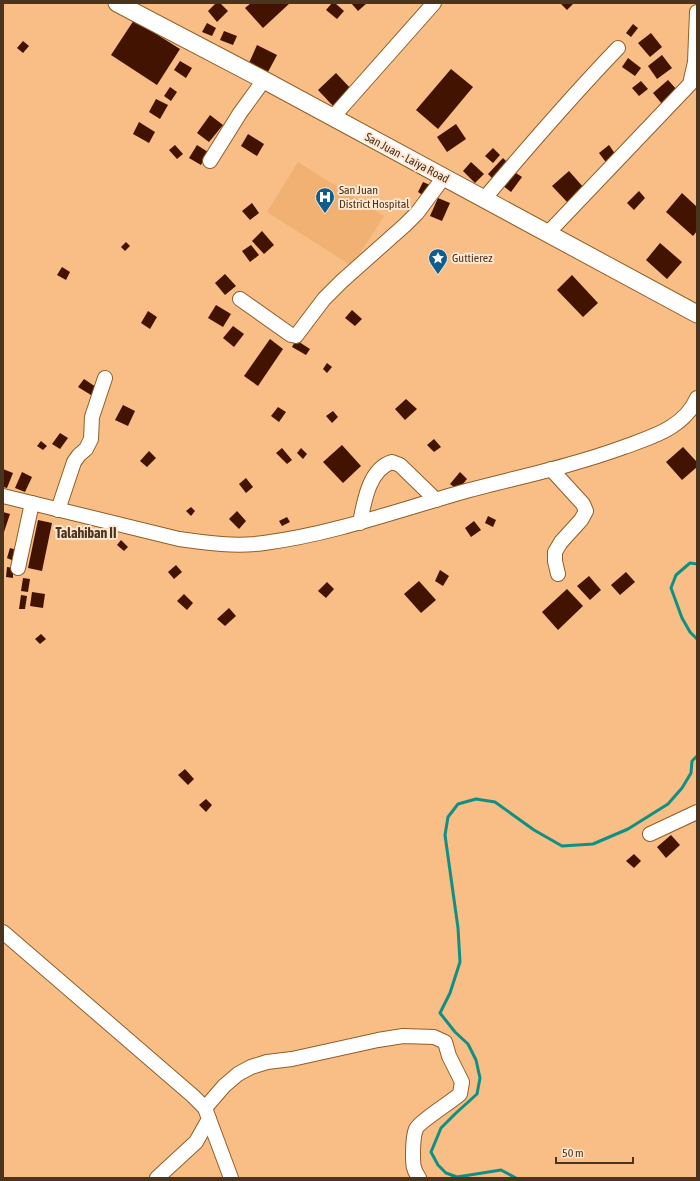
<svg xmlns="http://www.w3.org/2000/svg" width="700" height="1181" viewBox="0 0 700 1181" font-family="'Asap Condensed',sans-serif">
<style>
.built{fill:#f0b173}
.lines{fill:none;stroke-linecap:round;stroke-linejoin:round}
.stream{stroke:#0f9084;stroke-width:3}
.building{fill:#411300}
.minor-casing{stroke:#925e26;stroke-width:16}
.major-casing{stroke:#925e26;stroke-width:19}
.minor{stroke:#fff;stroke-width:14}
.major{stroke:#fff;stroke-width:17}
.labels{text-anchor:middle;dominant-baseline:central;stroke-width:4;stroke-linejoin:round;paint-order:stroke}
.street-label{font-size:12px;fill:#4b341d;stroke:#ffe7d1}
.poi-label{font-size:12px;fill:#4b341d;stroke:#ffe7d1;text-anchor:start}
.quarter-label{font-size:14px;font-weight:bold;fill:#4b341d;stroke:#ffe7d1}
</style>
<rect width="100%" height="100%" fill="#f8be86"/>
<polygon class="built" points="298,162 384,216 352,266 267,212"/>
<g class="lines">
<g class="stream">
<polyline points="697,564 690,563 676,575 671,588 682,618 690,632 697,639"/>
<polyline points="516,1178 501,1170 457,1177 446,1173 438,1165 431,1152 441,1128 456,1113 477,1094 480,1078 476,1060 468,1044 455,1032 440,1013 450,993 460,962 458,928 445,835 448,817 458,804 476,799 495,802 534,830 562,846 593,844 628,829 668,804 682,788 691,773 692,761 697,756"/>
</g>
</g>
<g class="building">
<polygon points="216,3 220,3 228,11 217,22 208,11"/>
<polygon points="251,3 290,3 263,28 245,8"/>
<polygon points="332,3 335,3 344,11 337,19 326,10"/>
<polygon points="351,3 367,3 358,11"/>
<polygon points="562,3 574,3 567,10 561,4"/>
<polygon points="134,20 180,49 157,85 111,55"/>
<polygon points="207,23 216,28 212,36 202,32"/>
<polygon points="633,24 638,28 631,37 626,33"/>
<polygon points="224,31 237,36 233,45 220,40"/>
<polygon points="651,33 662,47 650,57 638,43"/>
<polygon points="23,41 29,46 23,53 17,48"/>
<polygon points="257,45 277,55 268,72 249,63"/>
<polygon points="662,55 672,68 657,79 648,66"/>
<polygon points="628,58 641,68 635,76 622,67"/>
<polygon points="180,61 192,68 186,78 174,70"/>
<polygon points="451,69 473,87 438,129 416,110"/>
<polygon points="336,73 353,91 335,108 318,90"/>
<polygon points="668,80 678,91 662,104 653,93"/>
<polygon points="641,81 648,89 639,96 632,88"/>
<polygon points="170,87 177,92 171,101 164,96"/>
<polygon points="156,99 168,105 160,119 149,112"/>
<polygon points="210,115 223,125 209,142 197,133"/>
<polygon points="139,122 155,132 149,143 133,134"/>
<polygon points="456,124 466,139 447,152 437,137"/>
<polygon points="248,134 264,144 257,156 241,146"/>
<polygon points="175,145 183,154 177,159 169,150"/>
<polygon points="197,145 208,152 201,165 189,158"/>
<polygon points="609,145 618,158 608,165 599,153"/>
<polygon points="493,148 500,155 493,163 485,156"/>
<polygon points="503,158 510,165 495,181 488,174"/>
<polygon points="471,162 484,174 475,183 463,171"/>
<polygon points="513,171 522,177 511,192 502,185"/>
<polygon points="569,171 584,188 568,203 552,186"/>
<polygon points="423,182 430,185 424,196 418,192"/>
<polygon points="639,191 645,198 634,210 627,203"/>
<polygon points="682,193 697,207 697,231 693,236 666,212"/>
<polygon points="438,198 450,203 442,221 430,216"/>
<polygon points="252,203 259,213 250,220 242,211"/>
<polygon points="262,231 274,245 264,254 252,241"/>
<polygon points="126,242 130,246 125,251 121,247"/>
<polygon points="660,243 682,262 667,279 646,260"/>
<polygon points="251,245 259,255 250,262 242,251"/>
<polygon points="62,267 70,272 66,280 57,275"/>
<polygon points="225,274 236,286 225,295 215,283"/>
<polygon points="572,275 598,303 583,317 557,290"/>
<polygon points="216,305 231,314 223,327 208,318"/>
<polygon points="352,310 362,319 355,326 345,318"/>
<polygon points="148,311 157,317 150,329 141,323"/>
<polygon points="233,326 244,334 234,347 223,338"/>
<polygon points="270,339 283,349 258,386 244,376"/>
<polygon points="296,340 310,349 306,355 292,347"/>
<polygon points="327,363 332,367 327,373 323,369"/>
<polygon points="84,379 96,387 91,395 78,387"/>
<polygon points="406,399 417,409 405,420 395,409"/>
<polygon points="123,405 135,411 128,426 115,420"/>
<polygon points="278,407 286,412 279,422 271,416"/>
<polygon points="333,411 338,417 332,423 326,416"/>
<polygon points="60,433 68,438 60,449 52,444"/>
<polygon points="434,439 441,447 434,452 427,445"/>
<polygon points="41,441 47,446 43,450 37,446"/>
<polygon points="342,445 361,466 343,483 323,462"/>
<polygon points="683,447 697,462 697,467 682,480 666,462"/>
<polygon points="282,448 292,460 287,464 276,453"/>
<polygon points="301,448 307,454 303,459 297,453"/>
<polygon points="149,451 156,458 147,467 140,461"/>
<polygon points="3,469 13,473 7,488 3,487"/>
<polygon points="22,472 32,477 25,492 15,488"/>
<polygon points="460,472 467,479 458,490 450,484"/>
<polygon points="246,478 253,487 246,493 239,484"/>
<polygon points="191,507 195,511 191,516 186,511"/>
<polygon points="237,511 246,521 239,529 229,519"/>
<polygon points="3,512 10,514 3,535"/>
<polygon points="488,516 496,520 493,527 485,523"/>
<polygon points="287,517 290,522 282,526 279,521"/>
<polygon points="38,520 52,523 42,571 28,568"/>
<polygon points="474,521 481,530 471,537 465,528"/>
<polygon points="121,540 128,547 124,551 117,545"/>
<polygon points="10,548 20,551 16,562 7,558"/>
<polygon points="176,565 182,572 174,579 168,572"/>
<polygon points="7,567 13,568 13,578 6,577"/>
<polygon points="440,570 449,576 443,586 435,581"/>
<polygon points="626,572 635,582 620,595 611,585"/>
<polygon points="589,576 601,590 590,600 577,586"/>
<polygon points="23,578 30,579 28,592 21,591"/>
<polygon points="419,581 436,600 421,613 404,594"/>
<polygon points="327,582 334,589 326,598 318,591"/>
<polygon points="567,589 583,606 558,630 542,612"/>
<polygon points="32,592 45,594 43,608 30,606"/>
<polygon points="184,594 193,603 187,610 177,601"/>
<polygon points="21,595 27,596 25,609 19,609"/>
<polygon points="229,608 236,616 225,626 217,619"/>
<polygon points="41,634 46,639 40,644 35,639"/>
<polygon points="185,769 194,779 188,785 178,775"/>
<polygon points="206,799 212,805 206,812 199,805"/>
<polygon points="671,835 680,845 666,858 657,847"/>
<polygon points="634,854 641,861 634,868 626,861"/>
</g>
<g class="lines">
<defs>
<g id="minor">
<polyline points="333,117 434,3"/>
<polyline points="210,161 240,113 264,80"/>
<path d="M484,199C527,148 571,97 618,48"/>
<polyline points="547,234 690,84 695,62 697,12"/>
<polyline points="240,299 291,335 296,336 324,299 342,281 405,225 417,213 444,177"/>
<polyline points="551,469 583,504 586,511 581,520 561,542 555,552 555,561 558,574"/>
<path d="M3,496L179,539C207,543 236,547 264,543C333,534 399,510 466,491C519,477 572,466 624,447C640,441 657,436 671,427C682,420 692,410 697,398"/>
<polyline points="58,510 74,462 79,455 86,449 91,439 92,417 105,378"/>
<path d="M360,523C364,502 369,469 392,462L400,465L436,500"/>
<polyline points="18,568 32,503"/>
<polyline points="650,834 697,812"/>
<polyline points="3,932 193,1096 205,1108 209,1119 196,1142 157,1178"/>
<path d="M205,1108L224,1086L238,1074L251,1067L267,1062L292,1059L378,1040L403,1036L434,1037L445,1042L449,1056L462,1082L460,1094C451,1102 419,1122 416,1129C413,1136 413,1147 413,1154C413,1165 413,1169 419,1178"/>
<polyline points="209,1119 231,1178"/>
</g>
<polyline id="major" points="117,3 264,80 697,314"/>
</defs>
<use href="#minor" class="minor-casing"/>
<use href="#major" class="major-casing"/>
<use href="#minor" class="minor"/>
<use href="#major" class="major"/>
</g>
<defs>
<symbol id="hospital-pin" viewBox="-11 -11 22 30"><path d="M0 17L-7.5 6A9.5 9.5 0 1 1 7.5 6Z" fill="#0f5c8f" stroke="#ffe7d1"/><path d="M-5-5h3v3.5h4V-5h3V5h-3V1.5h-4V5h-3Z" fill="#fff"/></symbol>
<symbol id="sight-pin" viewBox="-11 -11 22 30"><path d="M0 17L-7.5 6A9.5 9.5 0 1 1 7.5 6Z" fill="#0f5c8f" stroke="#ffe7d1"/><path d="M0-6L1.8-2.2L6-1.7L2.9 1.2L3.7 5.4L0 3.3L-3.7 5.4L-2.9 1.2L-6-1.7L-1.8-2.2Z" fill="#fff"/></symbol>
</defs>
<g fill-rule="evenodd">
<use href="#hospital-pin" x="314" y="186" width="22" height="30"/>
<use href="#sight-pin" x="427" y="247" width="22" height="30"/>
</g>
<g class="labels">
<g class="street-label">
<text transform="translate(407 158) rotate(28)">San Juan - Laiya Road</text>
</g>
<g class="poi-label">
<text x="339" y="190">San Juan<tspan x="339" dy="14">District Hospital</tspan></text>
<text x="452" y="258">Guttierez</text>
</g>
<g class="quarter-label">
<text x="86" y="533">Talahiban II</text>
</g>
</g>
<rect width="700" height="1181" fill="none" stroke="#4b341d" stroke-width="8"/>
<path d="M556 1157v6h77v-6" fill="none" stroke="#4b341d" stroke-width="2"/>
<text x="562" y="1157" font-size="12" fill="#4b341d" stroke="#ffe7d1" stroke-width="3" paint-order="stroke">50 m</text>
</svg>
